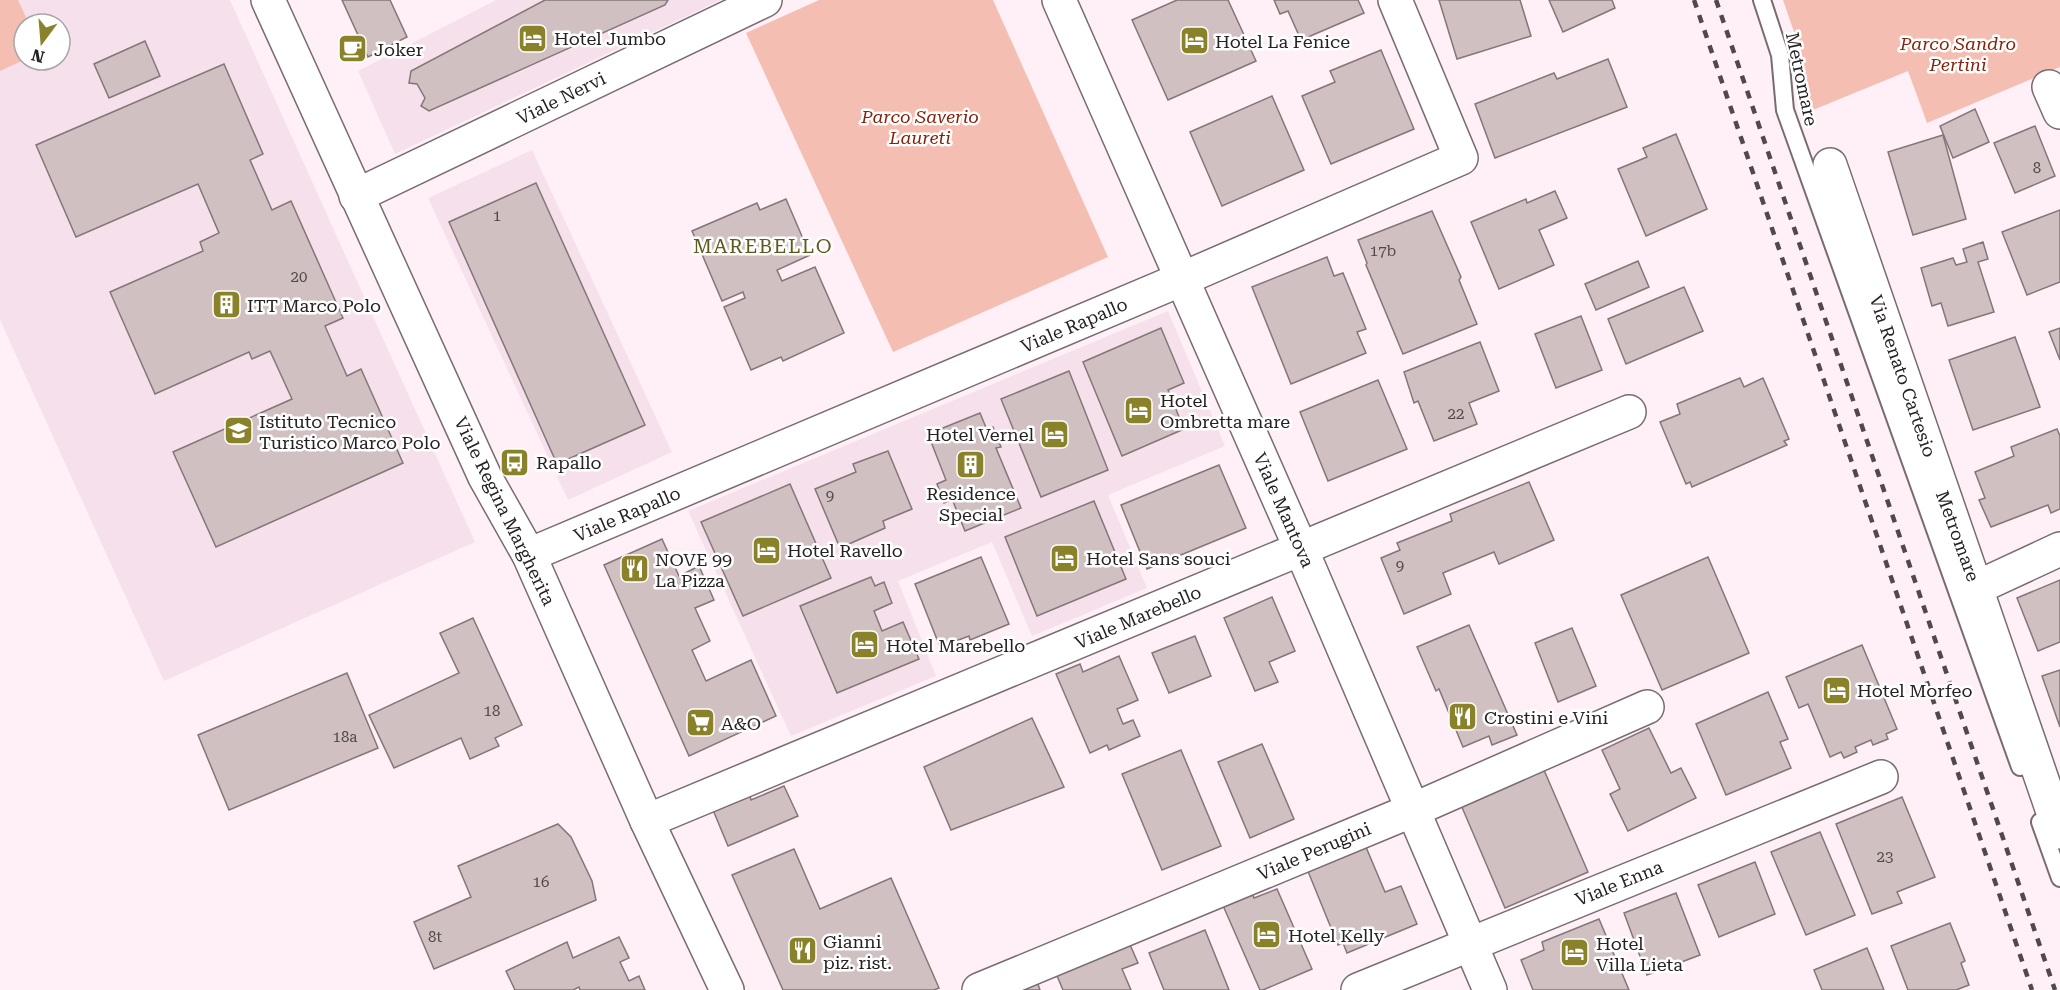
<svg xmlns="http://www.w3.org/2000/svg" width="2060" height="990" viewBox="0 0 2060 990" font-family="'Roboto Serif',serif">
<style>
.built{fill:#f6e0eb;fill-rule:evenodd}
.green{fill:#f4bfb2}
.building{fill:#d0c0c2;stroke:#847678;stroke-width:1.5}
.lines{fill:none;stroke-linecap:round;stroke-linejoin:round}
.service-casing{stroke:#786c72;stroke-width:20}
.minor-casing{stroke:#786c72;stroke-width:36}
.tertiary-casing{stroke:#786c72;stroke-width:36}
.service{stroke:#fff;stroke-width:16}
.minor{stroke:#fff;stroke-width:33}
.tertiary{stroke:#fff;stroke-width:33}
.rail{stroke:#50494c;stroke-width:4.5;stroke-dasharray:8 8;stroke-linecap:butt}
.labels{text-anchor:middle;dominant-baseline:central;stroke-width:5;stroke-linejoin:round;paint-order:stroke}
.number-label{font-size:15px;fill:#50494b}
.poi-label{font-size:18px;fill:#262123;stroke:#fff;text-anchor:start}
.park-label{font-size:18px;font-style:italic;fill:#86220a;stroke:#fff}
.street-label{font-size:18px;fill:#262123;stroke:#fff}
.neighbourhood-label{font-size:20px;letter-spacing:1.5px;fill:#5e591d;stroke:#fff}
</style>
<rect width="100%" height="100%" fill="#fff0f7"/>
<g class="built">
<path d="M0,0H230L475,542L164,681L0,320ZM24,24H60V60H24Z"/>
<polygon points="496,0 721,0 395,154 358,71"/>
<polygon points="532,150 672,452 568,500 428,198"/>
<polygon points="1168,311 1225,446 1108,495 1147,588 1032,636 992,542 898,581 936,676 791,736 688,511"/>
</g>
<g class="green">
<polygon points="0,0 18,0 29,24 24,24 24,60 0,71"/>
<polygon points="819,0 993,0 1108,257 893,352 746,33"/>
<polygon points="1783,0 2060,0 2060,67 1927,123 1908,71 1808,112 1803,58"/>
</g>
<g class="building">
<polygon points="342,0 390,0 407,37 368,57"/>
<polygon points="545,0 668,0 665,5 429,111 421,106 425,98 417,84 409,83 411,71"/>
<polygon points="1177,0 1228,0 1256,61 1168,100 1132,20"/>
<polygon points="1274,0 1358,0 1364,13 1301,40 1288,11 1280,14"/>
<polygon points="1439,0 1520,0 1531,36 1457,59"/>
<polygon points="1549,0 1612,0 1615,8 1563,32"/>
<polygon points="145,41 160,76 109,98 94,64"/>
<polygon points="1381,50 1414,129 1331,164 1302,96 1335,82 1330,71"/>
<polygon points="1608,59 1627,107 1495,158 1475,104 1554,73 1557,79"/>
<polygon points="224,64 263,154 250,160 272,210 291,201 343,318 325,326 347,376 361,369 403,463 216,547 173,452 292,399 270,351 252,359 249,352 155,394 110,292 203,251 200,242 219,233 198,184 76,237 36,145"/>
<polygon points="1272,96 1304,170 1222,206 1190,132"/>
<polygon points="1975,109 1989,142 1953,158 1940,126"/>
<polygon points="2035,126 2055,176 2015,193 1994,143"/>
<polygon points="1676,134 1707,209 1646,236 1618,169 1647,157 1643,148"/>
<polygon points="1943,135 1966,219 1913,235 1888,152"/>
<polygon points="536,183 645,425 557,464 449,222"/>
<polygon points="1555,191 1567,218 1539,230 1554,265 1499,289 1471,222 1526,199 1527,203"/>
<polygon points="786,199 810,255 777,270 782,281 815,267 844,333 783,361 781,357 751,370 724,307 745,298 743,292 722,301 692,231 757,203 760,210"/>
<polygon points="2060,210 2060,282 2027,295 2002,232"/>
<polygon points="1432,211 1461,277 1459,280 1477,324 1403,354 1366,265 1367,263 1358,240"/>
<polygon points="1983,242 1988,259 1978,262 1994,312 1948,326 1941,303 1932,306 1921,268 1953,258 1956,265 1967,262 1963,249"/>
<polygon points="1327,257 1334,276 1343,273 1366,329 1357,332 1366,353 1291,384 1252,287"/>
<polygon points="1638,261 1649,287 1596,310 1585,284"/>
<polygon points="1684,287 1703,331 1626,364 1608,319"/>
<polygon points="1581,316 1602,370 1556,388 1535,334"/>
<polygon points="1161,328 1184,383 1168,390 1184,429 1122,456 1083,362"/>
<polygon points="2060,328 2060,360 2049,332"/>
<polygon points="2015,337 2040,407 1973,430 1949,360"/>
<polygon points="1480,342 1499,391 1469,403 1477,424 1434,441 1418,401 1414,403 1404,372"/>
<polygon points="1069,371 1108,470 1041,497 1001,399"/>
<polygon points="1740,378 1744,387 1763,378 1789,439 1784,441 1787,445 1692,487 1690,482 1686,484 1660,422 1680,414 1677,404"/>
<polygon points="1378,380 1407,449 1328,481 1300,412"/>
<polygon points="980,413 987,430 993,427 1001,447 996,448 1021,508 965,531 952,499 944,503 937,484 946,480 928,434"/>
<polygon points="2057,429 2060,436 2060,509 2051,513 2048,505 1991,527 1979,500 1985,498 1975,472 2014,456 2011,447"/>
<polygon points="888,451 912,509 883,521 885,528 840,548 815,489 856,472 853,464"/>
<polygon points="1219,465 1246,528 1147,569 1121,505"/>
<polygon points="1529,482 1554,540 1499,564 1494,552 1443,573 1451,594 1404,614 1381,558 1400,550 1397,543 1452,521 1450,514"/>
<polygon points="790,484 831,578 743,616 701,522"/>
<polygon points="1094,501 1126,579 1037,616 1005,537"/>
<polygon points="662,539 679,576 699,566 714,600 695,608 710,641 692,650 706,681 751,660 776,716 689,756 604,565"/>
<polygon points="981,557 1009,624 970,640 969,636 940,647 915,584"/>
<polygon points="1708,557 1749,653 1662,690 1621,595"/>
<polygon points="871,577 875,586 884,582 892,603 874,611 882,631 903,622 919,659 837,693 800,606"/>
<polygon points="2060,580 2060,642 2038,651 2017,598"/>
<polygon points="1272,597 1295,651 1269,662 1278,682 1255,691 1224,618"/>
<polygon points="473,618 522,725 495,738 499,746 470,759 461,738 394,768 369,715 459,673 440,633"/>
<polygon points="1469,625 1517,735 1492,745 1489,736 1463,747 1439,689 1436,691 1417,647"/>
<polygon points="1572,628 1596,686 1558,702 1535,643"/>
<polygon points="1195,636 1211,676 1169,693 1152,653"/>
<polygon points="1862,645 1897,729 1886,734 1888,739 1873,745 1871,740 1855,747 1857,752 1844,758 1841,752 1830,757 1808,704 1799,708 1786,677"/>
<polygon points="1119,656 1138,700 1117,709 1123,724 1133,720 1140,736 1109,750 1107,745 1090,753 1056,674 1080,664 1083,672"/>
<polygon points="2060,670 2060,727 2042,676"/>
<polygon points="347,673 378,748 229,810 198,735"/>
<polygon points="1768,692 1788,739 1780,742 1791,768 1726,795 1696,724"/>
<polygon points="1032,718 1064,787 951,830 924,767"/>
<polygon points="1649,728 1671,773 1681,768 1696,798 1628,831 1610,794 1620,789 1602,750"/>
<polygon points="1262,744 1294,819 1250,838 1218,762"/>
<polygon points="1181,750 1221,846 1162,870 1122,774"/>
<polygon points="1544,770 1588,872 1505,908 1461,805"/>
<polygon points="784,786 798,816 728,846 713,810 750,796 751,800"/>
<polygon points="1902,797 1935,877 1897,892 1902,903 1872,914 1836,824"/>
<polygon points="558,824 571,837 592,881 596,900 434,969 414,922 471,897 458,866"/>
<polygon points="1820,832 1855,915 1806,935 1771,852"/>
<polygon points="1363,840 1385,892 1401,886 1417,924 1347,953 1343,943 1338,945 1305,864"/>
<polygon points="794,849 820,909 891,878 939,988 934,990 783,990 732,875"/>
<polygon points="1755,862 1775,914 1719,937 1698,885"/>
<polygon points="1250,889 1254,898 1277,889 1312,969 1263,990 1260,990 1221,901"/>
<polygon points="1676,893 1700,955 1647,975 1624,913"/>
<polygon points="1599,919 1629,990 1533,990 1521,960 1544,950 1542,942"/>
<polygon points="1950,923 1965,961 1961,963 1969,985 1956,990 1908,990 1891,946"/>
<polygon points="1205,930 1229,990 1164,990 1149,953"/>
<polygon points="619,937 629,958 620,962 629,981 639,976 645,990 580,990 579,987 573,990 515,990 506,971 567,942 573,958"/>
<polygon points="1128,940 1138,963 1122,969 1131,990 1063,990 1055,971"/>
<polygon points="1867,948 1884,990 1822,990 1814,970"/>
<polygon points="1035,976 1040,990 1000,990"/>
</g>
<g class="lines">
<defs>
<g id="service">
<polyline points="1762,0 1780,55 1785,110 2020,767"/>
<polyline points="2040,822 2060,878"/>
</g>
<g id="minor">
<polyline points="1059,0 1301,549 1490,990"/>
<polyline points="2049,87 2060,112"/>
<polyline points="1830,165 2060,832"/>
<polyline points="356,196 765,0"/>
<polyline points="529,555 1182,279 1461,158 1395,0"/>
<polyline points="1976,588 2060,549"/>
<polyline points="647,821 1629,412"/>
<polyline points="979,990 1413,810 1647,707"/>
<polyline points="1358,990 1881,777"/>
</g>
<polyline id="tertiary" points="268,0 485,477 529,555 647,821 727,990"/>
</defs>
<use href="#service" class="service-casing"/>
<use href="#minor" class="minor-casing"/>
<use href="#tertiary" class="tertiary-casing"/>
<use href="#service" class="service"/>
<use href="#minor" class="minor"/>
<use href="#tertiary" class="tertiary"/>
<g class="rail">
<polyline points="1694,0 2032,990"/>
<polyline points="1716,0 2055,990"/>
</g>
</g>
<defs>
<symbol id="hotel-square" viewBox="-11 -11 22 22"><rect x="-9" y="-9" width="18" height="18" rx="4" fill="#8a822a" stroke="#fff"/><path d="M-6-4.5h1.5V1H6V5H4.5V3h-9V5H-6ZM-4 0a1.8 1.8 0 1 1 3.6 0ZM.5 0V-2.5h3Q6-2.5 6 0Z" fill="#fff"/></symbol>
<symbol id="cafe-square" viewBox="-11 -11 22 22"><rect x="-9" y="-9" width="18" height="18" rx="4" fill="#8a822a" stroke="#fff"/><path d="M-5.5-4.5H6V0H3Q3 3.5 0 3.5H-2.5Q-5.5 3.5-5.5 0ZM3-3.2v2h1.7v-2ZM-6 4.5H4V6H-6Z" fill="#fff"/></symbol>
<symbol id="building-square" viewBox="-11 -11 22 22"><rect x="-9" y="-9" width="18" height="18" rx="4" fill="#8a822a" stroke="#fff"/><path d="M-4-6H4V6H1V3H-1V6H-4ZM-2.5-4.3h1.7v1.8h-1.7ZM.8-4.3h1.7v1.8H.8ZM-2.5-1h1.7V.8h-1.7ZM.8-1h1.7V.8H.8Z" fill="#fff"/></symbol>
<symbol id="school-square" viewBox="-11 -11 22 22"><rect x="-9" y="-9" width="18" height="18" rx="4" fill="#8a822a" stroke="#fff"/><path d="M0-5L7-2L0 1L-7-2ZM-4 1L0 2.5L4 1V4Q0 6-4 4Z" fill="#fff"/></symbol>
<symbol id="bus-square" viewBox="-11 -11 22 22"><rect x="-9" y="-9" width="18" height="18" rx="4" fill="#8a822a" stroke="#fff"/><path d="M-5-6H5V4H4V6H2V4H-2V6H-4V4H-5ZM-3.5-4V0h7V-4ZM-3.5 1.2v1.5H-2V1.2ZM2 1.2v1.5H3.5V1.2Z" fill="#fff"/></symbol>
<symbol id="restaurant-square" viewBox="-11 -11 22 22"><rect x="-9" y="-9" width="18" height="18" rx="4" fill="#8a822a" stroke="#fff"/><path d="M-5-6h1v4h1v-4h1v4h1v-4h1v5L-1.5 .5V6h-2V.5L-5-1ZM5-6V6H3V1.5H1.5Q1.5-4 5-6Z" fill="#fff"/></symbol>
<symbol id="supermarket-square" viewBox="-11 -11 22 22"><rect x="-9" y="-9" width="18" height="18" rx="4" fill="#8a822a" stroke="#fff"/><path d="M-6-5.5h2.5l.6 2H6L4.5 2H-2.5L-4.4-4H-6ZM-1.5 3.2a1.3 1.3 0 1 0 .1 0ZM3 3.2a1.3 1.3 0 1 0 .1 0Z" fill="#fff"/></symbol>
</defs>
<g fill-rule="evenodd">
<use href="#hotel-square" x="516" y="22" width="33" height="33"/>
<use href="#hotel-square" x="1178" y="24" width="33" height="33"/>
<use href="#cafe-square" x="336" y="32" width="33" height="33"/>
<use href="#building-square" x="210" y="288" width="33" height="33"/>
<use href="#hotel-square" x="1122" y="394" width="33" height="33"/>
<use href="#school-square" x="222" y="414" width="33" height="33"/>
<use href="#hotel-square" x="1038" y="418" width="33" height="33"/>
<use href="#bus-square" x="498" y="446" width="33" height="33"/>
<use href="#building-square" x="954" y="448" width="33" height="33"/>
<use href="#hotel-square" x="750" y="534" width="33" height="33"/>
<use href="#hotel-square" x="1048" y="542" width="33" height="33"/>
<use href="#restaurant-square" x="618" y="552" width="33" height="33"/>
<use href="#hotel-square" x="848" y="628" width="33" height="33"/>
<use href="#hotel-square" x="1820" y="674" width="33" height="33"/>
<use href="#restaurant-square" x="1446" y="700" width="33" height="33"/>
<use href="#supermarket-square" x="684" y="706" width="33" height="33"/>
<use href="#hotel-square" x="1250" y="918" width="33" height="33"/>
<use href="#restaurant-square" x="786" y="934" width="33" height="33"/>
<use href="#hotel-square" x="1558" y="936" width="33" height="33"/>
</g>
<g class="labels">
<g class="number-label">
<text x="2037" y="168">8</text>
<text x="497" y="216">1</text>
<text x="1383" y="251">17b</text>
<text x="299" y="277">20</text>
<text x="1456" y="414">22</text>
<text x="830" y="496">9</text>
<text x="1400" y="566">9</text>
<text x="492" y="711">18</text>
<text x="345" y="737">18a</text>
<text x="1885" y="857">23</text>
<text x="541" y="882">16</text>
<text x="435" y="937">8t</text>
</g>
<g class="poi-label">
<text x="554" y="38">Hotel Jumbo</text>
<text x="1215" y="41">Hotel La Fenice</text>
<text x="374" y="49">Joker</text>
<text x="247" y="305">ITT Marco Polo</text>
<text x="1160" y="400">Hotel<tspan x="1160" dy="21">Ombretta mare</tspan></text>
<text x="259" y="421">Istituto Tecnico<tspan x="259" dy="21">Turistico Marco Polo</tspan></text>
<text x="1034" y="434" text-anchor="end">Hotel Vernel</text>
<text x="536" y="462">Rapallo</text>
<text x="971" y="493" text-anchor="middle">Residence<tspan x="971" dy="21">Special</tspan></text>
<text x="787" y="550">Hotel Ravello</text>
<text x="1086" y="558">Hotel Sans souci</text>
<text x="655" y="559">NOVE 99<tspan x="655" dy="21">La Pizza</tspan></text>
<text x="886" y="645">Hotel Marebello</text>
<text x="1857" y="690">Hotel Morfeo</text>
<text x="1484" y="717">Crostini e Vini</text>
<text x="721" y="723">A&amp;O</text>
<text x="1288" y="935">Hotel Kelly</text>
<text x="823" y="941">Gianni<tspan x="823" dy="21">piz. rist.</tspan></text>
<text x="1596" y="943">Hotel<tspan x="1596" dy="21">Villa Lieta</tspan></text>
</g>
<g class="park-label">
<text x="1958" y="43">Parco Sandro<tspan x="1958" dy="21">Pertini</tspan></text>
<text x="920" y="116">Parco Saverio<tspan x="920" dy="21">Laureti</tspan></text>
</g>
<g class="street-label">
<text transform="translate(1802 79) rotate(78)">Metromare</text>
<text transform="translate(561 98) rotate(-26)">Viale Nervi</text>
<text transform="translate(1074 325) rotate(-23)">Viale Rapallo</text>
<text transform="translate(1903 376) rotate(71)">Via Renato Cartesio</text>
<text transform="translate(1284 510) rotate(66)">Viale Mantova</text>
<text transform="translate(505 511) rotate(64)">Viale Regina Margherita</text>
<text transform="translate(627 514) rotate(-23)">Viale Rapallo</text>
<text transform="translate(1958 536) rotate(70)">Metromare</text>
<text transform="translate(1138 617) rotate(-23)">Viale Marebello</text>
<text transform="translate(1314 851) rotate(-23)">Viale Perugini</text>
<text transform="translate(1619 883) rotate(-22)">Viale Enna</text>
</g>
<g class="neighbourhood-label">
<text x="763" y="246">MAREBELLO</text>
</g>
</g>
<g transform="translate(42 42) rotate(196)"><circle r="28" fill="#ffffff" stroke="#a8a6a7" stroke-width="1.5"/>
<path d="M0-4.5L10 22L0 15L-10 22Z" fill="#8a822a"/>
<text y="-9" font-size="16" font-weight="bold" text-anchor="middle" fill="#262123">N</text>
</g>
</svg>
